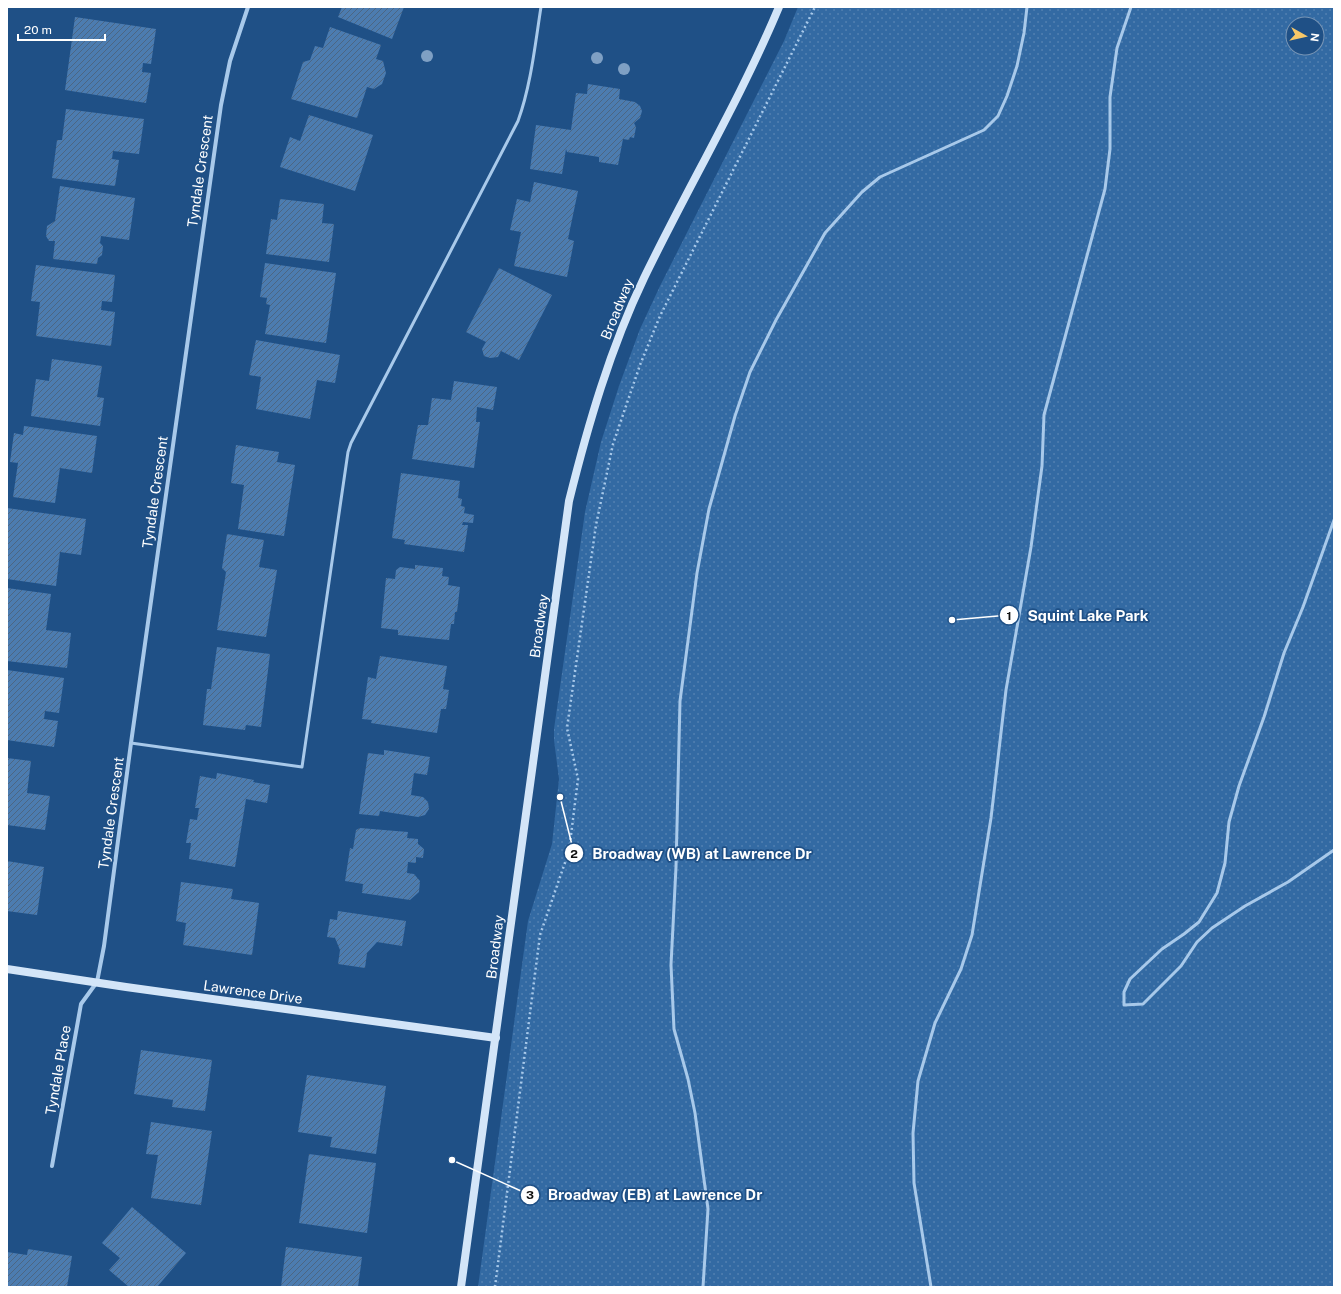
<svg xmlns="http://www.w3.org/2000/svg" width="1341" height="1294" viewBox="0 0 1341 1294" font-family="'Public Sans',sans-serif">
<style>
.park{fill:url(#park-dots);fill-rule:evenodd}
.building{fill:url(#building-hatch)}
.lines{fill:none;stroke-linecap:round;stroke-linejoin:round}
.path{stroke:#a8c9ea;stroke-width:2.5;stroke-dasharray:2 3;stroke-linecap:butt}
.lane{stroke:#a8c9ea;stroke-width:3}
.street{stroke:#a8c9ea;stroke-width:4}
.secondary{stroke:#d3e5f8;stroke-width:8}
.tree{fill:#7fa0c4}
.labels{text-anchor:middle;dominant-baseline:central;stroke-width:3.5;stroke-linejoin:round;paint-order:stroke}
.street-label{font-size:14px;fill:#fff;stroke:#1f5086}
.leader{fill:none;stroke:#fff;stroke-width:1.5}
.callout-dot{fill:#fff;stroke:#1f5086;stroke-width:1.5}
.mark-label{font-size:12px;text-anchor:middle;font-weight:bold;fill:#111}
.callout-label{font-size:15px;text-anchor:middle;font-weight:bold;fill:#fff;stroke:#1f5086;stroke-width:3.5;stroke-linejoin:round;paint-order:stroke}
</style>
<defs>
<pattern id="park-dots" width="8" height="8" patternUnits="userSpaceOnUse"><rect width="8" height="8" fill="#336aa3"/><path d="M2 2h.1M6 6h.1" fill="none" stroke="#5280b1" stroke-width="1.8" stroke-linecap="round"/></pattern>
<pattern id="building-hatch" width="6" height="6" patternUnits="userSpaceOnUse"><rect width="6" height="6" fill="#4c7cb0"/><path d="M-1 1l2-2M0 6l6-6M5 7l2-2" fill="none" stroke="#4c6683"/></pattern>
</defs>
<rect width="100%" height="100%" fill="#1f5086"/>
<path class="park" d="M798,7H1334V1287H478L528,921L552,844L559,779L554,740V729L585,512L601,442L619,386L640,329L660,286L784,41ZM1293,24H1317V48H1293Z"/>
<g class="building">
<polygon points="342,7 404,7 392,39 338,17"/>
<polygon points="75,17 156,29 151,64 143,63 142,72 151,73 146,103 65,90"/>
<polygon points="330,27 381,45 376,59 383,61 386,73 382,84 374,89 367,87 357,118 291,99 303,62 310,60 315,46 323,48"/>
<polygon points="588,84 620,89 619,99 635,102 640,106 642,111 640,118 634,123 636,127 634,138 630,137 629,140 623,139 618,165 599,162 599,157 567,152 566,149 562,174 530,169 536,125 571,130 576,93 587,94"/>
<polygon points="66,109 144,119 139,154 113,151 112,159 119,160 115,186 52,178 57,140 62,140"/>
<polygon points="309,115 373,135 355,191 280,167 290,137 300,141"/>
<polygon points="534,182 578,191 568,239 574,241 567,277 514,266 521,232 510,230 517,199 530,202"/>
<polygon points="60,186 135,198 129,240 101,236 100,243 103,246 102,255 98,258 97,264 53,259 55,241 49,241 46,236 47,226 55,221"/>
<polygon points="280,199 324,204 322,223 334,224 329,262 266,254 271,219 277,220"/>
<polygon points="265,263 336,273 326,343 265,334 270,305 266,304 267,298 260,297"/>
<polygon points="36,265 115,275 112,302 102,301 101,310 115,312 111,346 36,336 40,302 31,301"/>
<polygon points="499,268 552,295 519,360 501,351 498,357 490,358 484,356 482,349 486,342 466,332"/>
<polygon points="256,340 340,355 335,383 317,380 310,419 256,409 261,377 249,375"/>
<polygon points="52,359 102,366 97,397 104,398 100,426 31,416 36,379 49,381"/>
<polygon points="454,381 497,387 493,410 477,407 476,422 480,422 474,468 412,459 418,425 428,425 432,398 451,400"/>
<polygon points="24,426 97,436 92,473 60,468 55,503 13,497 18,463 10,462 14,433 23,435"/>
<polygon points="236,445 279,452 277,462 295,465 284,536 238,529 244,485 231,483"/>
<polygon points="401,473 460,481 458,498 462,499 461,506 465,507 464,513 474,515 473,523 463,522 462,525 468,525 464,552 404,544 405,540 392,538"/>
<polygon points="7,508 86,519 81,555 60,552 56,586 7,579"/>
<polygon points="227,534 264,540 259,567 277,570 266,637 217,630 226,572 222,568"/>
<polygon points="415,565 443,568 442,576 449,577 448,585 460,587 457,612 455,612 454,624 451,624 449,640 398,635 398,630 381,628 386,578 395,579 396,570 400,567 415,569"/>
<polygon points="7,588 51,594 46,630 71,633 67,668 7,661"/>
<polygon points="217,647 270,654 261,727 246,725 245,730 203,725 207,689 211,689"/>
<polygon points="380,656 447,666 443,689 449,690 446,709 441,709 437,733 371,723 372,720 362,719 368,677 376,679"/>
<polygon points="7,670 64,678 59,713 45,711 44,719 58,721 54,747 7,740"/>
<polygon points="384,750 430,757 427,775 414,773 411,795 423,797 428,802 429,809 425,815 418,817 380,811 379,816 359,814 368,753 384,755"/>
<polygon points="7,758 31,761 27,793 50,796 45,830 7,825"/>
<polygon points="217,773 254,780 253,782 270,785 267,803 246,799 235,867 189,859 191,843 186,843 190,819 197,820 199,808 195,808 200,776 216,779"/>
<polygon points="360,828 408,832 407,838 418,839 418,844 424,849 423,858 416,857 416,863 408,862 407,873 414,874 420,881 419,892 410,900 362,893 363,884 345,881 350,848 353,849 356,830"/>
<polygon points="7,861 44,867 37,915 7,911"/>
<polygon points="181,882 233,889 231,899 259,903 252,955 183,945 186,923 176,921"/>
<polygon points="338,911 406,921 402,946 377,942 367,953 365,968 338,964 340,950 335,938 327,937 330,919 337,920"/>
<polygon points="141,1050 212,1060 205,1111 172,1107 173,1100 134,1094"/>
<polygon points="307,1075 386,1086 376,1154 330,1147 332,1137 298,1132"/>
<polygon points="151,1122 212,1131 201,1205 151,1198 158,1155 146,1154"/>
<polygon points="309,1154 376,1163 367,1233 299,1223"/>
<polygon points="132,1207 186,1253 157,1287 129,1287 109,1270 120,1258 102,1243"/>
<polygon points="286,1247 362,1257 358,1287 281,1287"/>
<polygon points="28,1249 72,1256 67,1287 7,1287 7,1252 27,1255"/>
</g>
<g class="lines">
<polyline class="path" points="495,1287 540,935 569,851 578,779 567,728 596,525 613,444 640,365 660,316 815,7"/>
<g class="lane">
<polyline points="1334,520 1303,607 1284,653 1264,717 1239,786 1229,822 1225,863 1217,893 1199,922 1184,934 1162,949 1130,979 1124,992 1124,1005 1143,1004 1181,966 1197,942 1212,928 1245,906 1288,882 1334,850"/>
<path d="M131,743L302,767L348,452L351,443L518,121C531,85 535,45 541,7"/>
<polyline points="703,1287 708,1209 695,1113 688,1079 674,1029 671,965 676,867 680,701 697,573 709,509 735,416 750,372 776,320 825,233 862,192 880,177 984,130 998,116 1007,96 1017,66 1024,33 1027,7"/>
<polyline points="931,1287 914,1183 913,1133 918,1081 935,1023 961,969 972,935 991,818 1006,690 1031,547 1042,466 1044,415 1105,189 1110,149 1110,97 1117,48 1131,7"/>
</g>
<polyline class="street" points="52,1166 81,1004 97,982 104,946 131,743 221,105 230,61 248,7"/>
<g class="secondary">
<polyline points="7,969 126,987 496,1038"/>
<path d="M461,1287L569,501C588,425 610,349 644,278C688,187 740,100 779,7"/>
</g>
</g>
<g class="tree">
<circle cx="427" cy="56" r="6"/>
<circle cx="597" cy="58" r="6"/>
<circle cx="624" cy="69" r="6"/>
</g>
<g class="labels">
<g class="street-label">
<text transform="translate(200 171) rotate(-82)">Tyndale Crescent</text>
<text transform="translate(617 309) rotate(-68)">Broadway</text>
<text transform="translate(155 492) rotate(-82)">Tyndale Crescent</text>
<text transform="translate(539 626) rotate(-82)">Broadway</text>
<text transform="translate(111 813) rotate(-82)">Tyndale Crescent</text>
<text transform="translate(495 947) rotate(-83)">Broadway</text>
<text transform="translate(253 992) rotate(8)">Lawrence Drive</text>
<text transform="translate(58 1070) rotate(-80)">Tyndale Place</text>
</g>
</g>
<path class="leader" d="M952 620L1009 615M560 797L574 853M452 1160L530 1195"/>
<g class="callout-dot">
<circle cx="952" cy="620" r="4"/>
<circle cx="560" cy="797" r="4"/>
<circle cx="452" cy="1160" r="4"/>
<circle cx="1009" cy="615" r="10"/>
<circle cx="574" cy="853" r="10"/>
<circle cx="530" cy="1195" r="10"/>
</g>
<g class="mark-label">
<text x="1009" y="620">1</text>
<text x="574" y="858">2</text>
<text x="530" y="1199">3</text>
</g>
<g class="callout-label">
<text x="1088" y="621">Squint Lake Park</text>
<text x="702" y="859">Broadway (WB) at Lawrence Dr</text>
<text x="655" y="1200">Broadway (EB) at Lawrence Dr</text>
</g>
<rect width="1341" height="1294" fill="none" stroke="#ffffff" stroke-width="16"/>
<g transform="translate(1305 36) rotate(98)"><circle r="19" fill="#1f5086" stroke="#7996b6"/>
<path d="M0-3L7 15L0 10L-7 15Z" fill="#f8c868"/>
<text y="-6" font-size="11" font-weight="bold" text-anchor="middle" fill="#ffffff">N</text>
</g>
<path d="M18 34v6h87v-6" fill="none" stroke="#ffffff" stroke-width="2"/>
<text x="24" y="34" font-size="12" fill="#ffffff" stroke="#1f5086" stroke-width="3" paint-order="stroke">20 m</text>
</svg>
